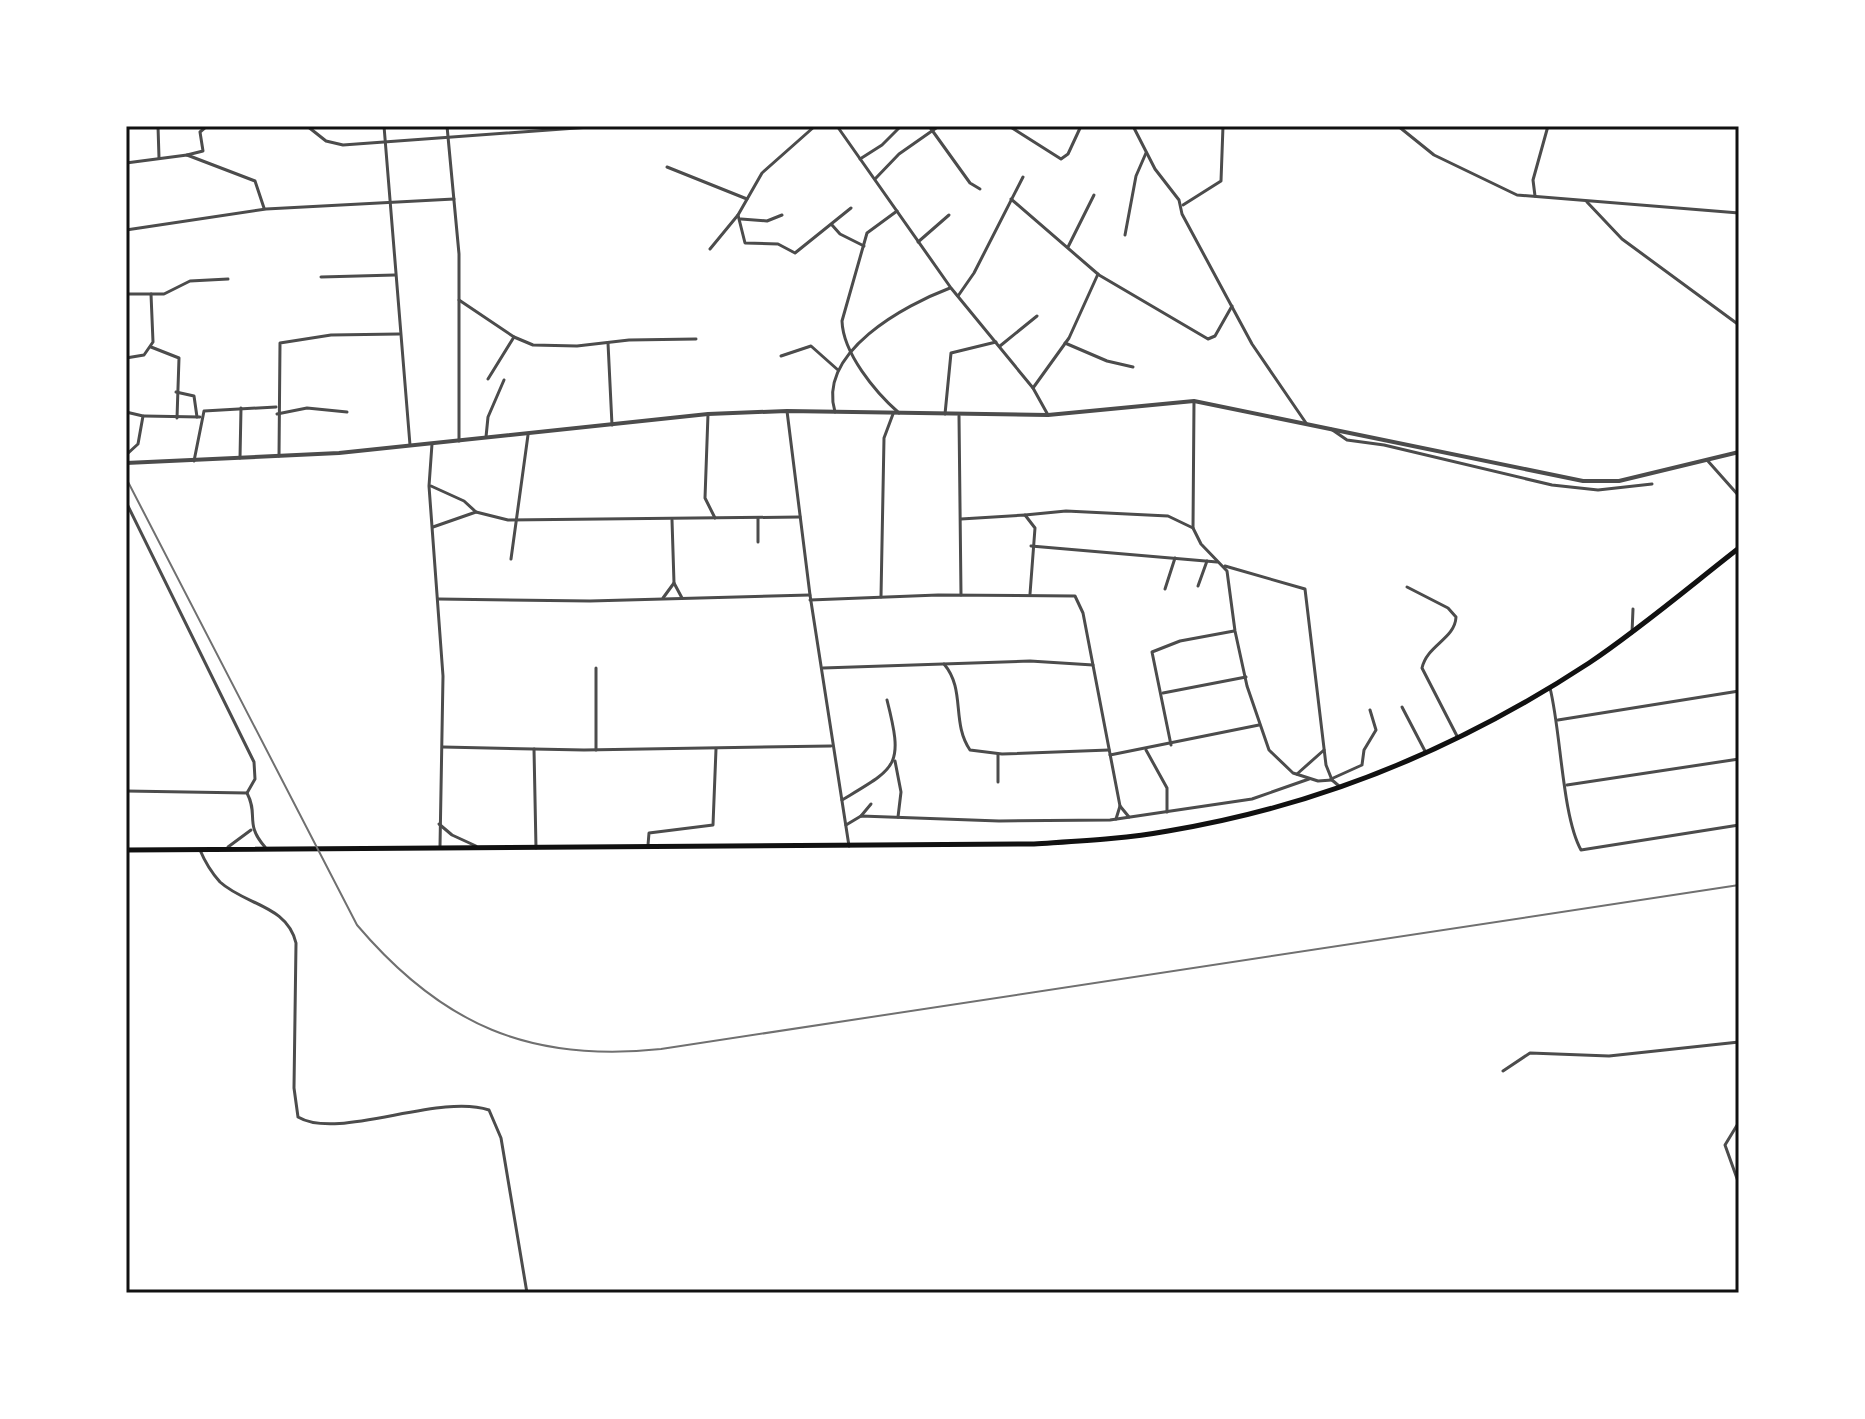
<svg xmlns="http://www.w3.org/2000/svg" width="1865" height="1419" viewBox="0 0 1865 1419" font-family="Ubuntu,sans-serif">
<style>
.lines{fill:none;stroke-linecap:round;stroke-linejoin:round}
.minor{stroke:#4c4c4c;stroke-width:3}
.tertiary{stroke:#4c4c4c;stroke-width:4}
.trunk{stroke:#111;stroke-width:5}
.rail{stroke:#707070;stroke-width:2}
.neatline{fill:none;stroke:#111;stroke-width:3}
</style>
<rect width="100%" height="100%" fill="#fff"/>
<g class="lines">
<g class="minor">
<polyline points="158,126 159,158"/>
<polyline points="307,126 326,141 343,145 604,126"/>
<polyline points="384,126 410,445"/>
<polyline points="447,126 459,254 459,441"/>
<polyline points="837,126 951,288 1033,388 1048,415"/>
<polyline points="929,126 970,183 980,189"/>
<polyline points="1009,126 1061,159 1068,154 1081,126"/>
<polyline points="1133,126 1155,169 1179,200 1182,214 1252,344 1306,423"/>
<polyline points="1398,126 1434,155 1517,195 1739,213"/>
<polyline points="187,155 203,151 200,132 207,126"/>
<polyline points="860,159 882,145 901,126"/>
<polyline points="126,163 187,155 255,181 264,208"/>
<polyline points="667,167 747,199"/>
<polyline points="875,179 899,154 939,126"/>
<polyline points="1535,196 1533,180 1548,126"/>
<polyline points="1011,199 1099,275 1208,339 1215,336 1232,306"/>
<polyline points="1587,202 1622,239 1739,325"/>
<polyline points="1183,205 1221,181 1223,126"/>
<path d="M897,211L867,233L842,321C843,353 875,392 899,413"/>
<polyline points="738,215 745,243 778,244 795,253 851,208"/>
<polyline points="741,219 767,221 782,215"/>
<polyline points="832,225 840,234 864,246"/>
<polyline points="126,230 266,209 454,199"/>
<polyline points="1125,235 1136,176 1146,153"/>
<polyline points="918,242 949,215"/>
<polyline points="1068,247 1094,195"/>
<polyline points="710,249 738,215 762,173 815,126"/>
<polyline points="321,277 395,275"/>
<polyline points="126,289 126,311"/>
<polyline points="126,294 164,294 190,281 228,279"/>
<polyline points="958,296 974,273 1023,177"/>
<polyline points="459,300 514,337 533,345 577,346 629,340 696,339"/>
<polyline points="608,343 612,425"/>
<polyline points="1065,343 1107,361 1133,367"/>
<polyline points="1000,346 1037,316"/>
<polyline points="151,347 179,358 177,418"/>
<polyline points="781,356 811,346 838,370"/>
<polyline points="126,358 144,355 153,342 151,294"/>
<polyline points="488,379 514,337"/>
<polyline points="1033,388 1069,338 1098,274"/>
<polyline points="176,392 194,396 197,417"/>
<polyline points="787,411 810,595 849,846"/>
<polyline points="126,412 143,416 138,444 126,455"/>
<path d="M835,412C817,352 905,305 950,288"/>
<polyline points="277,414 307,408 347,412"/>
<polyline points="708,414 705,498 715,518"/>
<polyline points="945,414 951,353 996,342"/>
<polyline points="144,416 200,417"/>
<polyline points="959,416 961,595"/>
<polyline points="1331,429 1347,440 1384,445 1552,485 1598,490 1652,484"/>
<polyline points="486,437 488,417 504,380"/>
<polyline points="432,444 429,486 443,676 440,847"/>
<polyline points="279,456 280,343 331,335 399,334"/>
<polyline points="240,458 241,408"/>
<polyline points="1707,460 1739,496"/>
<polyline points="194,461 204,411 276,407"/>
<polyline points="431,486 464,501 476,512"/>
<polyline points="126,502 254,762 255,779 247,793"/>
<polyline points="1025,515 1066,511 1168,516 1193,528 1201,544 1227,571 1235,631 1247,686 1269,750 1293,773 1318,781 1332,780"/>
<polyline points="961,519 1025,515 1035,528 1030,594"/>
<polyline points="672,520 674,583 682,598"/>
<polyline points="433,527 476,512 508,520 800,517"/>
<polyline points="1193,528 1194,401"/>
<polyline points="758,542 758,518"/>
<polyline points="1031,546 1217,562"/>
<polyline points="511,559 528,435"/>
<polyline points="1225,566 1305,589 1326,765 1332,780 1339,786"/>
<polyline points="1198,586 1207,561"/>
<path d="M1407,587L1448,608L1456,617C1455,639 1427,645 1422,668L1458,738"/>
<polyline points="1165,589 1175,558"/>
<polyline points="881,597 884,438 893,414"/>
<polyline points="663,598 674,583"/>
<polyline points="438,599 590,601 810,595"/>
<polyline points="810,600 938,595 1075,596 1083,613 1120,806 1116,819"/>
<polyline points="1632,633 1633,609"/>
<path d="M944,664C966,690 951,722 970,750L1002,754L1109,750"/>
<polyline points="823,668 1030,661 1093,665"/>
<path d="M1550,688C1561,731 1562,816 1581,850L1739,825"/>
<polyline points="1163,693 1246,677"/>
<polyline points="1402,707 1426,753"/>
<polyline points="1558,720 1739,691"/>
<polyline points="1171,745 1152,652 1180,641 1234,631"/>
<polyline points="443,747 584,750 831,746"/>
<polyline points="534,749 536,848"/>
<polyline points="596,750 596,668"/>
<polyline points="1146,750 1167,788 1167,812"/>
<polyline points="998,754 998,782"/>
<polyline points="1110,755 1259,725"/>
<polyline points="895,761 901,792 898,817"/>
<polyline points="1297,774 1324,750"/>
<polyline points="1331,779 1362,765 1364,750 1376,730 1370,710"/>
<polyline points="1567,785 1739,759"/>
<path d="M126,791L247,793C259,816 244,823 265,847"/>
<path d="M842,800C897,767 904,767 887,700"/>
<polyline points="1120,806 1129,817"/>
<polyline points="861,816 871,804"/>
<polyline points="439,824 452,835 476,846"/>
<polyline points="846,825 861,816 999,821 1110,820 1252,799 1309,779"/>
<polyline points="648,845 649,833 713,825 716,749"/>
<polyline points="228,847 251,830"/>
<path d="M200,850C205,862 211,872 220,882C245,905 287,905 296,943L294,1088L298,1117C338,1141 438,1093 489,1110L501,1138L527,1293"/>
<polyline points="1503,1071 1530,1053 1609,1056 1739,1042"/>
<polyline points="1739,1122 1725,1145 1739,1184"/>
</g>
<polyline class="tertiary" points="126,463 339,453 708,414 787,411 1048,415 1194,401 1583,481 1619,481 1739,452"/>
<path class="trunk" d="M126,850L1034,844C1079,841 1124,839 1168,831C1319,806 1461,747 1589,663C1641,628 1689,587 1739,548"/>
<path class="rail" d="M126,478L357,925C442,1025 530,1063 661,1049L1739,885"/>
</g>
<rect width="1865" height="1419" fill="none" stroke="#ffffff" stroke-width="256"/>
<rect x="128" y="128" width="1609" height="1163" class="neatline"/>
</svg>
